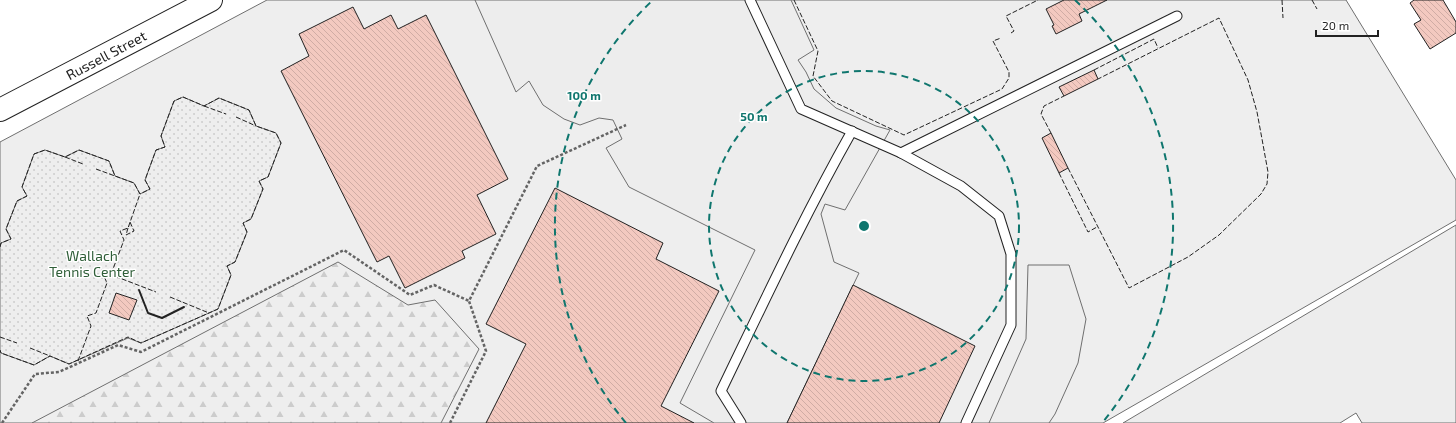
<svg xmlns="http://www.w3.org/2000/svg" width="1456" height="423" viewBox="0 0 1456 423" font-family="'Exo 2',sans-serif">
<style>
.grass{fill:#eee;stroke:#6f6f6f}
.forest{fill:url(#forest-firs);stroke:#6f6f6f}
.park{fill:url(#park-dots);stroke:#6f6f6f}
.parking{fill:#ededed;stroke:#6f6f6f}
.building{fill:url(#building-back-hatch);stroke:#222}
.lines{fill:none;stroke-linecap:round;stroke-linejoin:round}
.service-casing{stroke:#222;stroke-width:11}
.primary-casing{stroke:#222;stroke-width:24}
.path{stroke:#646464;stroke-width:2.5;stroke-dasharray:3 2;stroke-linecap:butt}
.service{stroke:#fff;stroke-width:9}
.primary{stroke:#fff;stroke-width:22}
.fence{stroke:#222;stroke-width:1;stroke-dasharray:5 2;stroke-linecap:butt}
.wall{stroke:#222;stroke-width:2}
.ring{fill:none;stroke:#0f766e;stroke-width:2;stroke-dasharray:7 5}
.labels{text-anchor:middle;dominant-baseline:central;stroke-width:3;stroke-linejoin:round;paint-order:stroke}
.street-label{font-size:14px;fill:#222;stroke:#fff}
.park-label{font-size:14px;fill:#2f5e38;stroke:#fff}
.centre{fill:#0f766e;stroke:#fff;stroke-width:2}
.ring-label{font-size:12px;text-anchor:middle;font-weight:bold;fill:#0f766e;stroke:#fff;stroke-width:3;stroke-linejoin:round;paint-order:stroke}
</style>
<defs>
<pattern id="forest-firs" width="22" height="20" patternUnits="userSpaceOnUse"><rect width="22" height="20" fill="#eee"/><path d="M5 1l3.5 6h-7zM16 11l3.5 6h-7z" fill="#ccc"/></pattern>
<pattern id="park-dots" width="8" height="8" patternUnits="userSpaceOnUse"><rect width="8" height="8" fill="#eee"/><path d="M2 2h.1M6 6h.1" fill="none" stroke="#ccc" stroke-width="1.8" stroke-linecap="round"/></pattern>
<pattern id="building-back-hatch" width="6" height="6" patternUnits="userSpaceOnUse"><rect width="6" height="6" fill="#f3c9c0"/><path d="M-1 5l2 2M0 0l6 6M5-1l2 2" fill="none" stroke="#d0aca5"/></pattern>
</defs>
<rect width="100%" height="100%" fill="#fff"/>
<polygon class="grass" points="267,0 1346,0 1456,180 1456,220 1103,423 0,423 0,142"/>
<polygon class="forest" points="338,262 408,305 435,300 479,349 441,423 32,423"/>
<polygon class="park" points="183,97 204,106 219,98 249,110 256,126 276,133 281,143 268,177 259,181 263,189 251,219 243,223 247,232 235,262 227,266 231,275 218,309 141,343 128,338 69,364 50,356 34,365 1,353 0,350 0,247 1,243 11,239 6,229 17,201 27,196 22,187 34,154 45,150 65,157 79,150 109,161 115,176 134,183 140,194 150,189 145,180 156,150 165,147 161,136 174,101"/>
<g class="parking">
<polygon points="475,0 791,0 814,50 798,60 806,72 814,89 836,108 876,126 890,130 845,210 825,204 821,214 834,262 859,273 787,423 714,423 680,403 755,250 629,187 606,148 622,139 613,120 599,118 580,125 564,119 543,105 529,81 516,92"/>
<polygon points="1456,225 1456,423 1362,423 1356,413 1340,423 1123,423"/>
<polygon points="1028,265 1069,265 1086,319 1078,363 1055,414 1049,423 989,423 1026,339"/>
</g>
<g class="building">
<polygon points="1064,0 1107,0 1079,14 1082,21 1056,34 1052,26 1054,25 1046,9"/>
<polygon points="1414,0 1443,0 1456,22 1456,33 1430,49 1414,24 1421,20 1410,3"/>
<polygon points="353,7 364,29 391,15 398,29 426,15 508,179 477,195 496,234 462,251 465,258 405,288 389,256 377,262 281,71 309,56 299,34"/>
<polygon points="1094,70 1098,79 1064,96 1059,87"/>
<polygon points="1051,133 1068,168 1059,173 1042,138"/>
<polygon points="555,188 663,243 656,259 719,291 661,406 694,423 486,423 526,344 486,324"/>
<polygon points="853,285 975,346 939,423 787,423"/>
<polygon points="116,293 137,300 129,320 109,313"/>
</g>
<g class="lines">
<defs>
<g id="service">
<polyline points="750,0 801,109 901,153 961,186 999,216 1011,254 1011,325 966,423"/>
<polyline points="901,153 1177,16"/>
<path d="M741,423L721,391C763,304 804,216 852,131"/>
</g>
<polyline id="primary" points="0,110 211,0"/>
</defs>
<use href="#service" class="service-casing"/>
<use href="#primary" class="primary-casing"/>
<g class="path">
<polyline points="2,423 35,374 59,372 118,345 141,352 344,250 410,295 434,285 469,301"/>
<polyline points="450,423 486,351 469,301 537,166 626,125"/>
</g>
<use href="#service" class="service"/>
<use href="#primary" class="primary"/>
<g class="fence">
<polyline points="794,0 818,51 813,76 832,101 904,135 1002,89 1009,78 1009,72 993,41 1001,38"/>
<polyline points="1282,0 1283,18"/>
<polyline points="1312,0 1317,9"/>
<polyline points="1011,33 1014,31 1006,16 1038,0"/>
<polyline points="1094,70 1154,39 1158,48"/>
<polyline points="204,106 226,114"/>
<polyline points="236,117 256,126"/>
<polyline points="1051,133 1041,114 1044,106 1064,96"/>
<polyline points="65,157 83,164"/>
<polyline points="1068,168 1129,288 1188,257 1219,235 1261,194 1267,184 1268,172 1262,139 1257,112 1248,80 1219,18 1098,79"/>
<polyline points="96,169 115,176"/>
<polyline points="1059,173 1088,232 1097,227"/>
<polyline points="128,228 126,235 134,231 130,222"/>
<polyline points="0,247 1,243 11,239 6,229 17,201 27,196 22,187 34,154 45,150 65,157 79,150 109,161 115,176 134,183 140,194 150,189 145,180 156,150 165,147 161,136 174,101 183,97 204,106 219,98 249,110 256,126 276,133 281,143 268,177 259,181 263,189 251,219 243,223 247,232 235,262 227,266 231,275 218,309 141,343 128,337 69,364 50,356 34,365 1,353 0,350"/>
<polyline points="113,269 117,277 156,292"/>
<polyline points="170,297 209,313"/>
<polyline points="0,337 17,343"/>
<polyline points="30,348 50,356"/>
<polyline points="78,361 91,326 87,316 96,313 107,283 103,274 113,269 124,240 120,231 128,228 140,194"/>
</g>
<polyline class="wall" points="139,290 148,313 162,318 184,307"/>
</g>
<g class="ring">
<circle cx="864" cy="226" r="155"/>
<path d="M626 423A309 309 0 0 1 653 0M1075 0A309 309 0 0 1 1102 423"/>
</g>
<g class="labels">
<g class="street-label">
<text transform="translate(106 55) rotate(-28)">Russell Street</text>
</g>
<g class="park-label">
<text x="92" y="255">Wallach<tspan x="92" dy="16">Tennis Center</tspan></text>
</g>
</g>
<circle cx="864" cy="226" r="6" class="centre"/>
<g class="ring-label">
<text x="584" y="100">100 m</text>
<text x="754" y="121">50 m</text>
</g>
<path d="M1316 30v6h62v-6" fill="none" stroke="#222222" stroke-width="2"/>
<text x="1322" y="30" font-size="12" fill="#222222" stroke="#ffffff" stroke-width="3" paint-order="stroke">20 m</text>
</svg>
